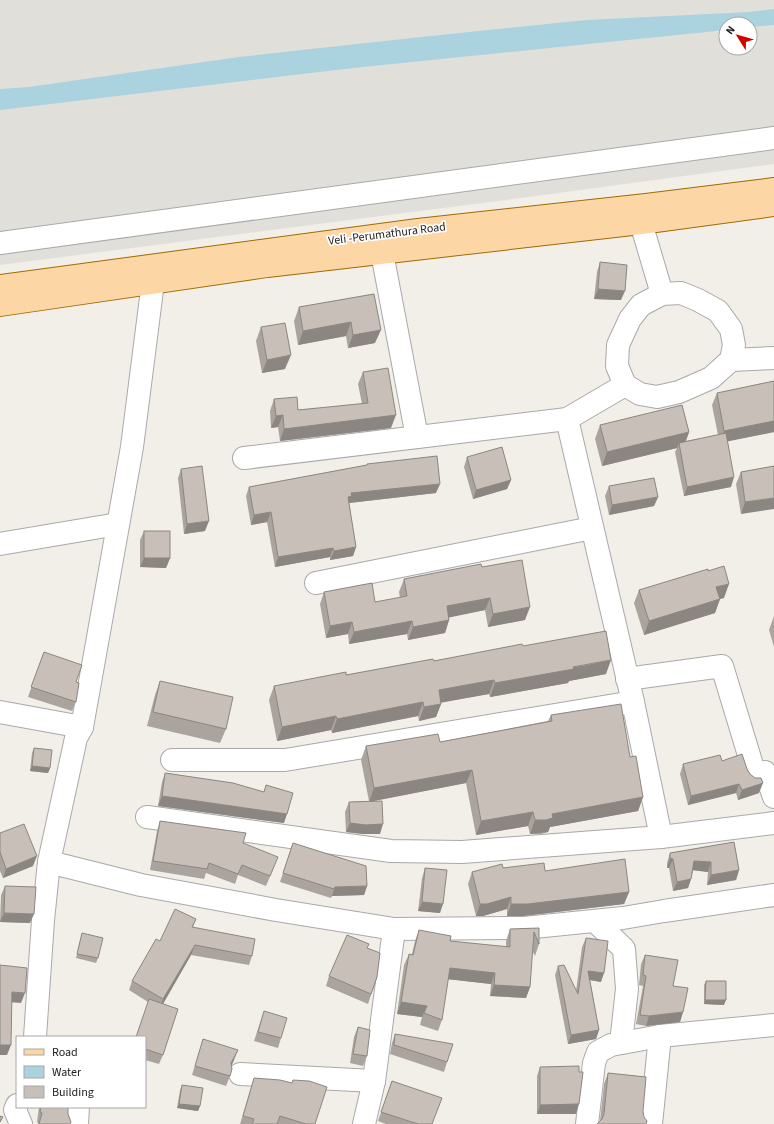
<svg xmlns="http://www.w3.org/2000/svg" width="774" height="1124" viewBox="0 0 774 1124" font-family="'Source Sans 3',sans-serif">
<style>
.airport{fill:#e1dfda;fill-rule:evenodd}
.water{fill:#aad3df}
.lines{fill:none;stroke-linecap:round;stroke-linejoin:round}
.minor-casing{stroke:#a9a9a9;stroke-width:24}
.major-casing{stroke:#a06b00;stroke-width:24}
.minor{stroke:#fff;stroke-width:22}
.major{stroke:#fcd6a4;stroke-width:22}
.wall{fill:#aba49e}
.shaded-wall{fill:#8b8681}
.building{fill:#c7bfb8;stroke:#8b8681}
.labels{text-anchor:middle;dominant-baseline:central;stroke-width:3.5;stroke-linejoin:round;paint-order:stroke}
.street-label{font-size:12px;fill:#222;stroke:#fff}
</style>
<rect width="100%" height="100%" fill="#f2efe9"/>
<path class="airport" d="M0,0H774V164L498,201L0,265ZM726,24H750V48H726Z"/>
<polygon class="water" points="774,9 774,25 750,27 750,24 726,24 726,30 353,68 0,110 0,89 29,87 239,57 421,37 586,20 750,12"/>
<g class="lines">
<defs>
<g id="minor">
<polyline points="641,223 662,294"/>
<polyline points="0,243 774,138"/>
<polyline points="382,253 417,437"/>
<polyline points="153,282 132,447 82,727 76,738 49,862 141,885 276,910 394,929 524,928 623,918 664,911 774,895"/>
<polygon points="681,293 698,300 718,311 731,329 734,345 731,360 711,378 679,392 657,397 640,394 625,385 617,366 618,345 630,319 641,305 662,294"/>
<polyline points="731,360 774,358"/>
<polyline points="567,419 633,702 661,837"/>
<polyline points="244,458 567,419 625,385"/>
<polyline points="0,544 118,524"/>
<polyline points="316,583 592,528"/>
<polyline points="627,679 722,666 755,775 765,772 774,797"/>
<polyline points="0,712 82,727"/>
<polyline points="172,760 285,760 633,702"/>
<polyline points="147,817 391,851 462,852 661,837 774,823"/>
<polyline points="595,921 624,949 627,989 621,1043"/>
<polyline points="35,1037 43,920 49,862"/>
<polyline points="240,1074 374,1081"/>
<polyline points="17,1105 15,1110 21,1124"/>
<polyline points="77,1124 78,1107"/>
<polyline points="364,1124 374,1081 394,929"/>
<polyline points="587,1124 594,1063 598,1052 611,1045 660,1036 774,1025"/>
<polyline points="651,1124 660,1036"/>
</g>
<g id="major">
<polyline points="0,286 418,230 646,205 774,189"/>
<polyline points="0,305 267,266 641,223 774,205"/>
</g>
</defs>
<use href="#minor" class="minor-casing"/>
<use href="#major" class="major-casing"/>
<use href="#minor" class="minor"/>
<use href="#major" class="major"/>
</g>
<g class="wall">
<polygon points="600,262 621,300 594,299 597,272"/>
<polygon points="374,294 375,343 348,348 346,336 298,345 294,321 299,307"/>
<polygon points="261,327 285,369 262,373 256,341"/>
<polygon points="363,372 391,428 280,441 278,427 271,428 270,411 274,399 298,410 362,404 358,384"/>
<polygon points="774,381 774,432 727,441 731,487 684,496 675,452 677,448 602,466 595,439 600,425 689,432 686,441 718,435 712,405 717,393"/>
<polygon points="467,457 511,480 507,489 473,499 464,467"/>
<polygon points="367,464 436,493 349,503 349,504 356,547 353,556 330,560 330,557 275,567 267,522 251,525 246,496 249,487 367,465"/>
<polygon points="774,466 741,514 736,484 741,472"/>
<polygon points="181,469 205,531 184,534 178,478"/>
<polygon points="609,486 658,497 654,506 609,515 605,496"/>
<polygon points="144,531 170,558 166,568 140,567 140,540"/>
<polygon points="482,567 525,620 488,627 485,610 449,617 449,620 445,633 408,640 407,634 349,644 348,634 326,638 320,604 324,592 375,602 400,598 399,592 404,579"/>
<polygon points="708,571 724,598 720,599 715,613 644,635 634,603 639,590"/>
<polygon points="774,616 774,647 769,630"/>
<polygon points="523,646 606,674 569,681 568,683 490,697 489,694 441,702 441,704 436,717 419,721 418,716 332,733 331,730 277,741 269,700 274,686 346,675"/>
<polygon points="44,652 76,682 76,702 72,711 28,697"/>
<polygon points="160,681 226,729 220,743 147,726 155,695"/>
<polygon points="551,715 630,757 643,797 638,811 550,827 548,832 541,834 530,834 528,826 476,835 466,783 372,801 380,834 363,834 346,832 345,812 349,802 369,801 361,760 366,746 440,742 548,721"/>
<polygon points="34,748 50,768 48,773 30,771 32,753"/>
<polygon points="722,761 747,769 759,793 738,800 736,793 688,805 680,774 683,764"/>
<polygon points="165,773 264,792 266,785 284,823 158,806 162,782"/>
<polygon points="160,821 243,843 274,867 266,886 238,875 235,884 206,873 204,879 150,870 157,831"/>
<polygon points="0,833 33,866 3,878 0,871"/>
<polygon points="734,842 739,870 736,880 707,885 708,872 693,870 691,879 688,888 673,891 669,868 667,868 667,863 670,853"/>
<polygon points="293,843 367,886 364,895 332,896 331,898 280,882"/>
<polygon points="425,868 440,913 418,911 422,878"/>
<polygon points="503,868 545,871 629,892 624,904 523,916 507,916 507,909 483,916 476,916 468,884 472,872"/>
<polygon points="5,886 30,923 0,922 1,895"/>
<polygon points="196,919 193,927 252,956 249,965 191,955 163,1004 163,1055 159,1064 145,1060 145,1037 148,1002 129,990 132,981 160,941"/>
<polygon points="539,928 539,944 535,956 532,950 530,987 526,998 490,996 491,984 448,979 442,1020 438,1031 420,1025 422,1017 397,1014 404,965 409,954 412,954 415,941 419,930 450,941 506,947 506,941 510,929"/>
<polygon points="82,933 98,958 96,963 76,958"/>
<polygon points="586,938 601,982 590,980 599,1030 596,1039 568,1044 555,975 558,966 576,991 582,947"/>
<polygon points="645,955 673,986 683,1012 680,1022 646,1026 636,1024 643,986 639,985 641,964"/>
<polygon points="329,976 377,977 368,1004 326,986"/>
<polygon points="706,981 724,1005 704,1004 704,985"/>
<polygon points="264,1011 281,1038 278,1048 254,1041"/>
<polygon points="358,1027 367,1056 363,1066 350,1063 354,1037"/>
<polygon points="395,1034 447,1062 444,1072 390,1054 392,1043"/>
<polygon points="203,1039 234,1060 231,1066 230,1076 226,1086 192,1075"/>
<polygon points="540,1067 579,1072 576,1114 537,1114 537,1076"/>
<polygon points="608,1073 646,1077 600,1121 604,1084"/>
<polygon points="254,1078 315,1124 240,1124"/>
<polygon points="392,1081 432,1124 386,1124 378,1121"/>
<polygon points="182,1085 200,1106 198,1111 177,1108 180,1090"/>
<polygon points="39,1107 68,1107 68,1114 70,1124 38,1124 38,1123 37,1122"/>
</g>
<g class="shaded-wall">
<polygon points="598,289 625,291 621,300 594,299"/>
<polygon points="351,322 346,336 298,345 303,331"/>
<polygon points="381,330 375,343 348,348 353,335"/>
<polygon points="291,355 285,369 262,373 267,360"/>
<polygon points="283,415 278,427 271,428 276,416"/>
<polygon points="396,415 391,428 280,441 284,429"/>
<polygon points="774,421 774,432 720,443 724,431"/>
<polygon points="689,432 684,446 679,443 677,448 602,466 607,452"/>
<polygon points="734,477 731,487 684,496 687,487"/>
<polygon points="511,480 507,489 473,499 476,490"/>
<polygon points="440,484 436,493 349,503 348,506 348,497 351,493"/>
<polygon points="658,497 654,506 609,515 612,505"/>
<polygon points="774,498 774,509 741,514 745,502"/>
<polygon points="271,512 267,522 251,525 254,515"/>
<polygon points="209,521 205,531 184,534 187,524"/>
<polygon points="356,547 353,556 330,560 334,551"/>
<polygon points="333,548 330,557 275,567 278,557"/>
<polygon points="144,558 170,558 166,568 140,567"/>
<polygon points="729,584 724,598 711,601 716,587"/>
<polygon points="490,598 485,610 442,619 447,606"/>
<polygon points="720,599 715,613 644,635 649,621"/>
<polygon points="530,607 525,620 488,627 493,614"/>
<polygon points="449,620 445,633 408,640 413,627"/>
<polygon points="412,621 407,634 349,644 354,632"/>
<polygon points="352,622 348,634 326,638 330,626"/>
<polygon points="611,660 606,674 569,681 568,683 490,697 495,683"/>
<polygon points="494,680 489,694 434,704 439,690"/>
<polygon points="423,702 418,716 332,733 337,719"/>
<polygon points="441,704 436,717 419,721 424,707"/>
<polygon points="336,716 331,730 277,741 282,727"/>
<polygon points="32,766 50,768 48,773 30,771"/>
<polygon points="472,770 466,783 369,802 374,788"/>
<polygon points="763,783 759,793 738,800 742,790"/>
<polygon points="739,784 736,793 688,805 691,796"/>
<polygon points="162,796 287,814 284,823 158,806"/>
<polygon points="643,797 638,811 550,827 548,832 530,834 535,820 552,814"/>
<polygon points="533,812 528,826 476,835 481,821"/>
<polygon points="350,823 383,824 380,834 363,834 346,832"/>
<polygon points="37,856 33,866 3,878 6,869"/>
<polygon points="670,858 673,859 669,868 667,868"/>
<polygon points="694,861 711,862 708,872 691,870"/>
<polygon points="739,870 736,880 707,885 711,875"/>
<polygon points="691,879 688,888 673,891 677,882"/>
<polygon points="367,886 364,895 332,896 335,887"/>
<polygon points="629,892 624,904 523,916 507,916 511,904"/>
<polygon points="511,897 507,909 483,916 476,916 480,904"/>
<polygon points="422,902 443,904 440,913 418,911"/>
<polygon points="4,913 34,914 30,923 0,922"/>
<polygon points="195,945 191,955 160,1009 163,999"/>
<polygon points="450,968 495,973 491,984 446,979"/>
<polygon points="588,971 604,973 601,982 584,979"/>
<polygon points="494,985 530,987 526,998 490,996"/>
<polygon points="12,992 25,993 21,1003 9,1002"/>
<polygon points="705,1000 726,1000 724,1005 704,1004"/>
<polygon points="401,1002 427,1006 422,1017 397,1014"/>
<polygon points="683,1012 680,1022 646,1026 649,1016"/>
<polygon points="599,1030 596,1039 568,1044 571,1035"/>
<polygon points="0,1045 11,1045 7,1055 0,1055"/>
<polygon points="238,1050 234,1060 228,1073 231,1063"/>
<polygon points="179,1104 200,1106 198,1111 177,1108"/>
<polygon points="579,1104 576,1114 537,1114 540,1105"/>
</g>
<g class="building">
<polygon points="600,262 627,265 625,291 598,289"/>
<polygon points="374,294 381,330 353,335 351,322 303,331 299,307"/>
<polygon points="285,323 291,355 267,360 261,327"/>
<polygon points="388,368 396,415 284,429 283,415 276,416 274,399 297,397 298,410 368,403 363,372"/>
<polygon points="774,381 774,421 724,431 717,393"/>
<polygon points="682,405 689,432 607,452 600,425"/>
<polygon points="726,433 734,477 687,487 679,443"/>
<polygon points="502,447 511,480 476,490 467,457"/>
<polygon points="437,456 440,484 351,493 352,496 348,497 356,547 334,551 333,548 278,557 271,512 254,515 249,487 367,465 367,464"/>
<polygon points="202,466 209,521 187,524 181,469"/>
<polygon points="774,466 774,498 745,502 741,472"/>
<polygon points="654,478 658,497 612,505 609,486"/>
<rect x="144" y="531" width="26" height="27"/>
<polygon points="522,560 530,607 493,614 490,598 447,606 449,620 413,627 412,621 354,632 352,622 330,626 324,592 372,583 375,602 407,596 404,579 481,564 482,567"/>
<polygon points="724,566 729,584 716,587 720,599 649,621 639,590 708,569 708,571"/>
<polygon points="606,631 611,660 573,667 574,669 495,683 494,680 439,690 441,704 424,707 423,702 337,719 336,716 282,727 274,686 346,672 346,675 433,659 434,661 522,644 523,646"/>
<polygon points="44,652 82,665 76,682 79,683 76,702 31,687"/>
<polygon points="160,681 233,697 226,729 153,712"/>
<polygon points="621,704 630,757 636,756 643,797 552,814 553,818 546,820 535,820 533,812 481,821 472,770 374,788 366,746 438,734 440,742 552,721 551,715"/>
<polygon points="34,748 52,750 50,768 32,766"/>
<polygon points="742,754 747,769 750,774 755,778 761,778 763,783 742,790 739,784 691,796 683,764 720,755 722,761"/>
<polygon points="165,773 233,783 264,792 266,785 293,793 287,814 162,796"/>
<polygon points="382,801 383,824 366,825 350,823 349,802"/>
<polygon points="160,821 246,833 243,843 278,857 270,876 242,865 238,874 209,863 207,869 153,861"/>
<polygon points="24,824 37,856 6,869 0,852 0,833"/>
<polygon points="734,842 739,870 711,875 711,862 694,861 691,879 677,882 673,859 670,858 670,853"/>
<polygon points="293,843 366,866 367,886 335,887 334,889 283,873"/>
<polygon points="625,859 629,892 528,904 511,904 511,897 487,904 480,904 472,872 502,864 503,868 544,863 545,871"/>
<polygon points="425,868 447,870 443,904 422,902"/>
<polygon points="5,886 36,887 34,914 4,913"/>
<polygon points="175,909 196,919 192,927 255,939 252,956 195,945 163,999 132,981 156,939 160,941"/>
<polygon points="539,928 539,944 534,932 530,987 494,985 495,973 450,968 442,1020 424,1013 427,1006 401,1002 409,954 413,955 419,930 451,936 450,941 510,947 510,929"/>
<polygon points="82,933 103,938 98,958 77,954"/>
<polygon points="347,935 369,944 367,948 380,953 377,977 371,994 329,976"/>
<polygon points="586,938 608,941 604,973 588,971 599,1030 571,1035 558,966 564,965 578,994"/>
<polygon points="645,955 678,960 673,986 688,988 683,1012 649,1016 640,1015 646,976 643,975"/>
<polygon points="0,965 27,968 25,993 12,992 11,1045 0,1045"/>
<polygon points="706,981 726,981 726,1000 705,1000"/>
<polygon points="149,999 178,1009 163,1055 145,1049 145,1037 136,1037"/>
<polygon points="264,1011 287,1018 281,1038 258,1032"/>
<polygon points="358,1027 370,1030 367,1056 353,1054"/>
<polygon points="395,1034 453,1044 447,1062 394,1045"/>
<polygon points="203,1039 238,1050 231,1063 232,1069 230,1076 195,1066"/>
<polygon points="579,1066 579,1072 583,1072 579,1104 540,1105 540,1067"/>
<polygon points="608,1073 646,1077 643,1111 644,1117 647,1121 646,1124 597,1124 602,1119 604,1114"/>
<polygon points="254,1078 280,1080 292,1083 293,1080 309,1081 327,1087 315,1124 306,1124 280,1116 277,1124 252,1124 254,1119 243,1116"/>
<polygon points="392,1081 442,1098 432,1124 418,1124 381,1112"/>
<polygon points="182,1085 203,1088 200,1106 179,1104"/>
<polygon points="41,1107 68,1107 68,1114 71,1122 70,1124 39,1124 42,1113 40,1112"/>
<polygon points="0,1116 3,1117 0,1122"/>
</g>
<g class="labels">
<g class="street-label">
<text transform="translate(387 234) rotate(-7)">Veli -Perumathura Road</text>
</g>
</g>
<rect x="16" y="1036" width="130" height="72" fill="#ffffff" stroke="#a7a7a7"/>
<rect x="24" y="1049" width="20" height="6" fill="#fcd6a4" stroke="#a7a7a7"/>
<text x="52" y="1056" font-size="12" fill="#222222">Road</text>
<rect x="24" y="1066" width="20" height="12" fill="#aad3df" stroke="#a7a7a7"/>
<text x="52" y="1076" font-size="12" fill="#222222">Water</text>
<rect x="24" y="1086" width="20" height="12" fill="#c7bfb8" stroke="#a7a7a7"/>
<text x="52" y="1096" font-size="12" fill="#222222">Building</text>
<g transform="translate(738 36) rotate(307)"><circle r="19" fill="#ffffff" stroke="#a7a7a7"/>
<path d="M0-3L7 15L0 10L-7 15Z" fill="#d40000"/>
<text y="-6" font-size="11" font-weight="bold" text-anchor="middle" fill="#222222">N</text>
</g>
</svg>
